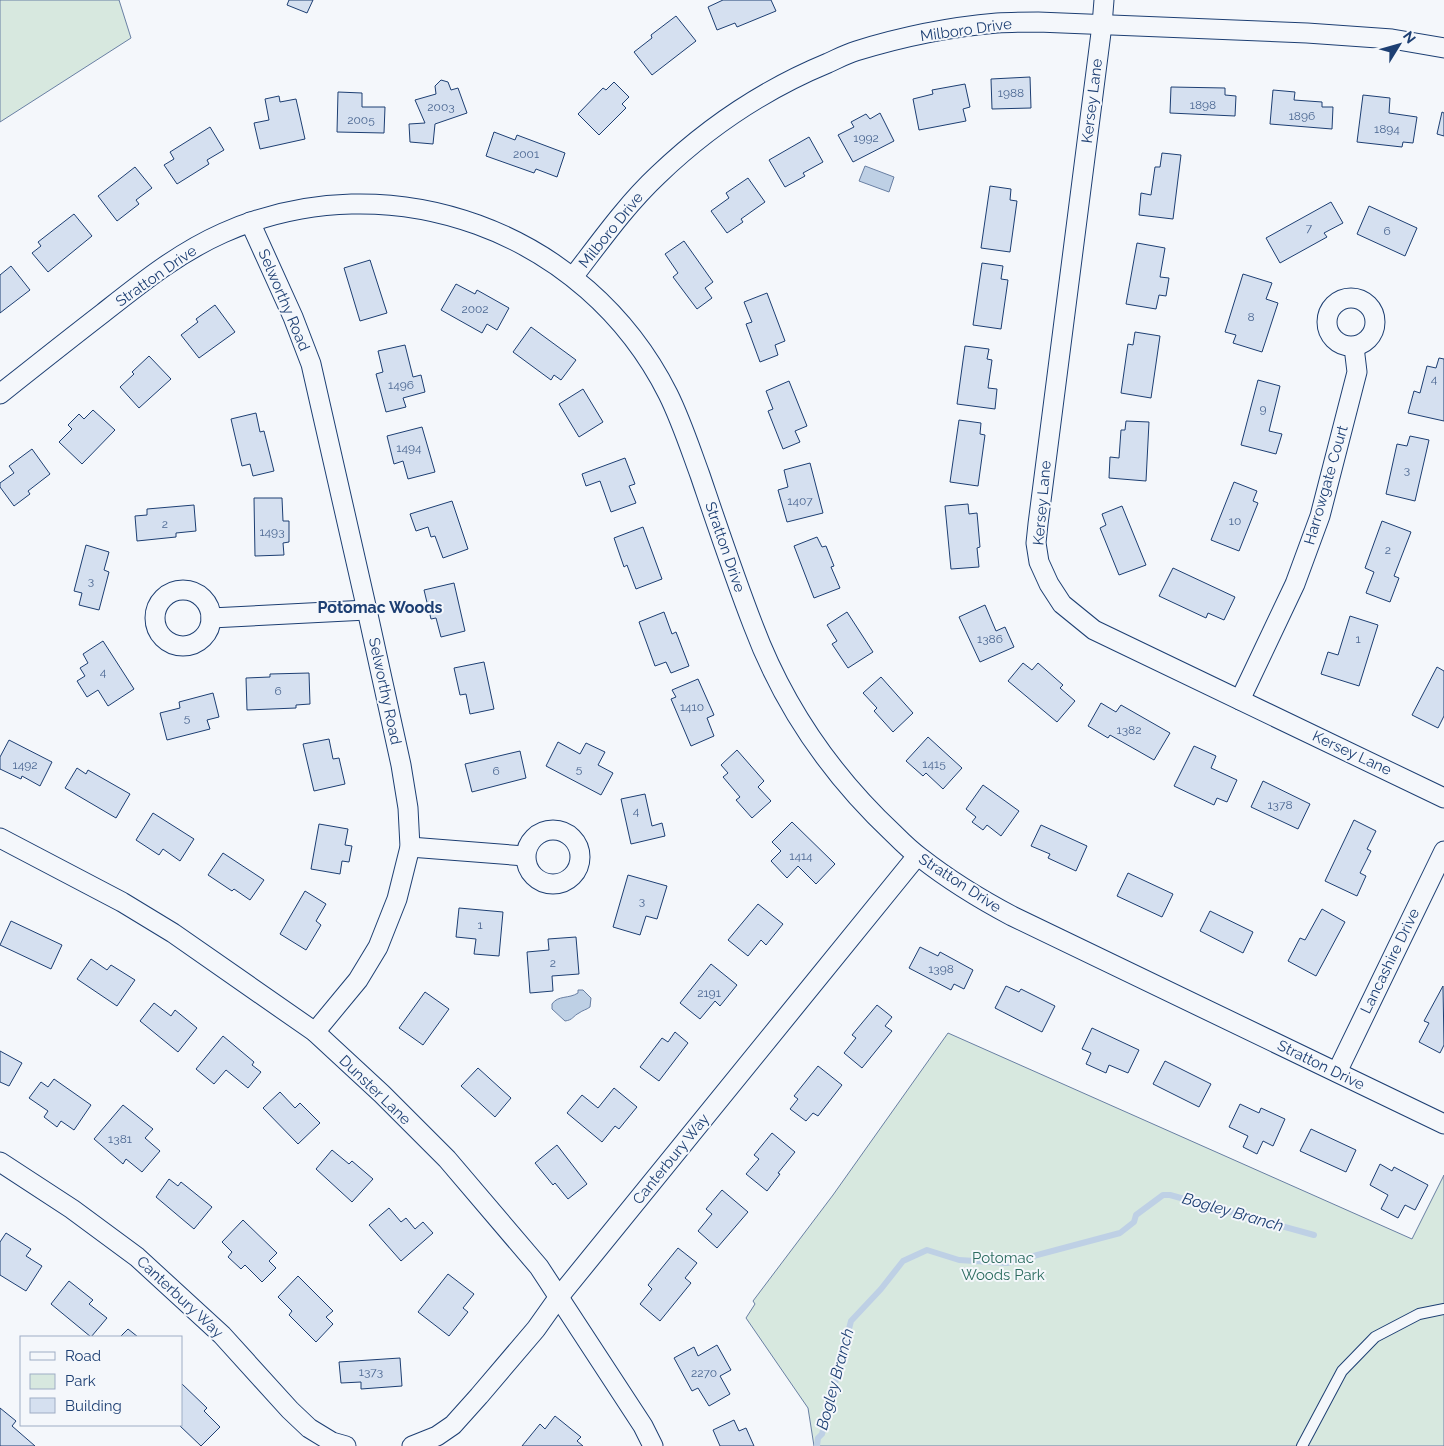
<svg xmlns="http://www.w3.org/2000/svg" width="1444" height="1446" viewBox="0 0 1444 1446" font-family="Raleway,sans-serif">
<style>
.green{fill:#d7e8df;stroke:#687fa3}
.water{fill:#bed0e5;stroke:#687fa3}
.lines{fill:none;stroke-linecap:round;stroke-linejoin:round}
.stream{stroke:#bed0e5;stroke-width:6}
.building{fill:#d5e0f0;stroke:#1d3f73}
.lane-casing{stroke:#1d3f73;stroke-width:12}
.street-casing{stroke:#1d3f73;stroke-width:21}
.lane{stroke:#f4f7fb;stroke-width:10}
.street{stroke:#f4f7fb;stroke-width:19}
.labels{text-anchor:middle;dominant-baseline:central;stroke-width:4;stroke-linejoin:round;paint-order:stroke}
.number-label{font-size:12px;fill:#4b6792}
.street-label{font-size:15px;fill:#1d3f73;stroke:#f4f7fb}
.park-label{font-size:15px;fill:#2c6c60;stroke:#f4f7fb}
.neighbourhood-label{font-size:16px;font-weight:bold;fill:#1d3f73;stroke:#f4f7fb}
.water-label{font-size:16px;font-style:italic;fill:#1d3f73;stroke:#f4f7fb}
</style>
<rect width="100%" height="100%" fill="#f4f7fb"/>
<g class="green">
<polygon points="0,0 119,0 131,38 0,122"/>
<polygon points="948,1033 1412,1239 1444,1175 1444,1446 814,1446 808,1408 746,1318 755,1304 753,1301 833,1195"/>
</g>
<g class="water">
<polygon points="865,166 894,177 889,192 859,181"/>
<path d="M578,990H583L591,998L590,1007C586,1010 583,1010 579,1013C573,1016 573,1020 565,1021L552,1009V1004C558,995 569,999 578,993Z"/>
</g>
<g class="lines">
<polyline class="stream" points="817,1446 818,1438 822,1434 851,1321 881,1289 903,1261 927,1250 959,1260 1007,1263 1120,1233 1134,1222 1136,1215 1163,1195 1170,1195 1314,1235"/>
</g>
<g class="building">
<polygon points="289,0 313,0 307,13 287,5"/>
<polygon points="723,0 771,0 776,11 737,27 735,23 717,30 708,7"/>
<polygon points="676,16 696,41 652,75 634,52 652,38 651,35"/>
<polygon points="1030,77 1031,108 992,109 991,79"/>
<polygon points="441,80 448,82 451,90 458,88 467,113 435,124 433,144 410,142 409,124 425,123 415,100 436,94 435,86"/>
<polygon points="614,82 629,97 622,104 626,108 599,135 578,114 603,88 606,90"/>
<polygon points="965,84 970,107 963,109 966,121 919,130 913,99 933,94 932,90"/>
<polygon points="1171,87 1225,88 1225,95 1236,96 1235,116 1170,113"/>
<polygon points="1273,90 1295,92 1294,100 1322,102 1322,107 1333,107 1332,129 1270,124"/>
<polygon points="338,92 362,93 362,107 385,107 384,133 337,132"/>
<polygon points="1363,95 1390,98 1389,113 1417,117 1413,143 1403,142 1402,147 1357,142"/>
<polygon points="279,96 280,102 296,99 305,139 260,149 254,123 269,120 265,99"/>
<polygon points="1442,112 1444,113 1444,136 1437,134"/>
<polygon points="880,113 894,141 853,162 838,135 854,127 851,122 866,114 870,119"/>
<polygon points="210,127 224,150 207,160 209,164 177,184 164,165 174,159 170,152"/>
<polygon points="494,132 515,140 517,135 565,153 557,177 536,169 534,173 486,156"/>
<polygon points="809,137 823,162 803,173 805,176 785,187 769,160"/>
<polygon points="1162,153 1181,155 1173,219 1139,215 1141,193 1151,195 1155,167 1160,167"/>
<polygon points="135,167 152,188 136,200 139,204 117,221 98,196"/>
<polygon points="748,178 765,202 741,219 743,222 727,233 711,211 729,198 726,193"/>
<polygon points="990,186 1011,189 1010,200 1017,201 1010,252 981,248"/>
<polygon points="1331,202 1343,223 1324,233 1327,237 1280,263 1266,238"/>
<polygon points="1369,206 1417,228 1405,256 1357,234"/>
<polygon points="74,214 92,236 48,272 32,253 41,246 38,242"/>
<polygon points="684,241 713,282 705,288 712,298 697,309 673,277 678,273 665,254"/>
<polygon points="1137,243 1165,248 1160,277 1169,278 1166,296 1159,295 1156,309 1126,304"/>
<polygon points="370,260 387,313 360,321 344,268"/>
<polygon points="982,263 1003,266 1001,279 1008,280 1001,329 973,325"/>
<polygon points="11,266 30,290 0,313 0,275"/>
<polygon points="1243,274 1272,283 1266,299 1278,303 1262,352 1233,343 1236,335 1225,332"/>
<polygon points="456,284 475,294 477,290 509,308 497,330 487,324 482,333 441,310"/>
<polygon points="767,293 785,341 775,345 778,355 760,362 746,324 752,322 744,302"/>
<polygon points="215,305 235,332 199,358 181,335 198,322 196,319"/>
<polygon points="531,327 576,360 561,380 554,375 551,380 513,352"/>
<polygon points="1135,332 1160,336 1151,398 1121,393 1128,344 1133,345"/>
<polygon points="405,345 413,377 421,375 425,392 403,398 406,407 386,412 376,374 383,372 378,351"/>
<polygon points="965,346 989,349 987,359 992,360 988,388 997,389 995,409 957,404"/>
<polygon points="149,356 171,379 139,408 120,387 134,374 132,372"/>
<polygon points="1439,358 1444,359 1444,421 1408,413 1414,391 1420,393 1427,366 1436,368"/>
<polygon points="1258,380 1280,386 1269,431 1282,434 1276,454 1241,445"/>
<polygon points="789,381 807,426 795,431 800,442 783,449 768,411 773,409 766,391"/>
<polygon points="583,389 603,422 579,437 559,404"/>
<polygon points="93,410 115,430 82,464 59,442 72,429 68,425 79,414 84,419"/>
<polygon points="256,413 260,432 264,431 274,471 253,476 250,464 242,466 231,419"/>
<polygon points="959,420 981,423 980,434 985,435 978,486 950,482"/>
<polygon points="1126,421 1149,422 1146,481 1109,478 1110,457 1119,458 1121,430 1125,430"/>
<polygon points="422,427 435,472 408,479 403,461 394,464 387,436"/>
<polygon points="1410,436 1429,440 1415,501 1386,494 1397,444 1407,446"/>
<polygon points="32,449 50,474 28,491 30,494 14,506 0,487 0,483 14,473 9,466"/>
<polygon points="625,458 635,484 629,486 636,503 611,512 600,481 586,486 582,474"/>
<polygon points="810,463 823,513 787,522 778,490 788,487 784,470"/>
<polygon points="1234,482 1257,491 1253,501 1258,503 1239,551 1211,540"/>
<polygon points="254,498 282,498 283,521 289,521 289,542 283,543 284,555 255,556"/>
<polygon points="452,501 468,549 443,558 435,536 431,537 428,527 416,531 410,514"/>
<polygon points="968,504 969,514 977,513 980,547 977,548 979,567 951,569 945,506"/>
<polygon points="194,505 196,531 176,533 176,537 137,541 135,516 147,515 147,509"/>
<polygon points="1122,506 1146,565 1119,575 1100,528 1106,525 1102,514"/>
<polygon points="1382,521 1411,532 1394,576 1399,578 1390,602 1366,593 1374,572 1365,568"/>
<polygon points="643,527 662,579 636,589 627,565 624,567 614,538"/>
<polygon points="817,537 822,547 826,546 834,566 831,567 840,588 814,598 794,546"/>
<polygon points="86,545 109,552 104,570 109,572 99,610 79,605 82,593 74,591"/>
<polygon points="1173,568 1235,597 1224,620 1208,613 1206,618 1159,596"/>
<polygon points="454,583 465,631 441,637 436,618 431,619 424,590"/>
<polygon points="985,605 996,631 1005,627 1014,647 980,662 959,617"/>
<polygon points="664,612 672,634 676,632 689,666 671,673 666,662 655,666 639,622"/>
<polygon points="847,612 873,652 848,668 832,644 837,641 827,625"/>
<polygon points="1350,616 1378,625 1359,686 1321,674 1328,652 1338,655"/>
<polygon points="103,641 134,689 108,706 98,690 87,697 77,681 85,676 80,668 88,663 83,654"/>
<polygon points="484,662 494,709 470,714 466,694 460,695 454,668"/>
<polygon points="1023,663 1032,670 1038,663 1063,685 1060,688 1075,701 1057,722 1008,681"/>
<polygon points="1437,667 1444,671 1444,716 1438,728 1412,715"/>
<polygon points="309,673 310,704 296,705 296,708 247,710 246,678 270,677 270,674"/>
<polygon points="881,677 913,713 893,732 874,711 877,708 863,693"/>
<polygon points="698,679 714,715 707,718 714,736 691,746 671,699 676,697 672,690"/>
<polygon points="213,693 219,717 207,720 210,729 167,740 160,713 180,708 179,702"/>
<polygon points="1101,703 1116,712 1121,705 1170,733 1154,760 1110,735 1108,738 1088,726"/>
<polygon points="928,737 962,768 943,789 926,773 923,776 906,761"/>
<polygon points="329,739 333,759 339,758 345,784 314,791 303,744"/>
<polygon points="9,740 52,762 40,786 22,776 21,779 0,769 0,757"/>
<polygon points="558,742 580,754 586,743 605,752 598,765 613,773 601,795 546,766"/>
<polygon points="1194,746 1216,756 1211,768 1237,780 1227,802 1217,798 1214,805 1174,786"/>
<polygon points="737,750 764,781 758,787 771,801 752,818 736,800 740,797 723,777 728,773 721,765"/>
<polygon points="520,751 526,778 472,792 465,764"/>
<polygon points="77,768 86,774 88,770 130,794 116,818 65,788"/>
<polygon points="1263,781 1310,804 1298,829 1251,807"/>
<polygon points="983,785 1019,811 1001,836 987,825 983,830 972,822 976,817 966,809"/>
<polygon points="645,794 652,826 662,823 665,836 631,844 621,799"/>
<polygon points="153,813 194,839 180,861 163,849 159,855 136,840"/>
<polygon points="1354,820 1376,831 1367,849 1371,851 1360,873 1366,876 1357,896 1325,881"/>
<polygon points="792,822 835,864 816,884 798,866 787,878 771,861 781,851 772,842"/>
<polygon points="319,824 348,829 345,845 352,846 349,862 342,861 340,874 311,869"/>
<polygon points="1041,825 1087,846 1076,871 1048,858 1050,854 1031,846"/>
<polygon points="223,853 264,880 250,900 234,889 232,891 208,875"/>
<polygon points="1128,873 1173,894 1162,917 1117,896"/>
<polygon points="628,875 667,886 657,919 646,916 640,935 613,927"/>
<polygon points="305,891 326,904 316,921 321,925 306,950 280,934"/>
<polygon points="758,904 783,924 766,945 761,940 748,956 728,940"/>
<polygon points="459,908 503,912 499,956 474,954 476,939 456,937"/>
<polygon points="1322,909 1345,922 1316,976 1288,961 1300,938 1305,940"/>
<polygon points="1210,911 1253,932 1243,953 1200,931"/>
<polygon points="11,921 62,945 51,969 0,945"/>
<polygon points="576,937 579,974 552,976 553,991 530,993 527,952 549,950 548,939"/>
<polygon points="920,947 938,956 940,952 973,970 964,989 954,984 951,990 909,968"/>
<polygon points="91,959 107,970 111,965 135,980 117,1006 77,979"/>
<polygon points="711,964 737,985 720,1006 715,1001 700,1019 680,1003"/>
<polygon points="1006,986 1019,992 1021,989 1055,1006 1042,1032 995,1008"/>
<polygon points="1443,986 1444,1045 1440,1053 1419,1042 1429,1023 1424,1021"/>
<polygon points="425,992 449,1009 423,1045 399,1028"/>
<polygon points="154,1003 171,1016 175,1010 197,1028 178,1052 140,1021"/>
<polygon points="877,1005 892,1017 885,1026 892,1031 862,1068 844,1053 856,1038 852,1035"/>
<polygon points="1092,1028 1139,1050 1128,1073 1109,1065 1106,1073 1086,1064 1091,1053 1082,1049"/>
<polygon points="675,1032 688,1043 659,1081 640,1067 662,1038 668,1042"/>
<polygon points="223,1036 254,1062 252,1065 261,1072 248,1088 226,1070 214,1084 196,1069"/>
<polygon points="0,1051 22,1063 9,1086 0,1082"/>
<polygon points="1165,1061 1211,1084 1199,1107 1153,1084"/>
<polygon points="818,1066 842,1085 818,1116 813,1113 806,1121 790,1109 798,1099 794,1096"/>
<polygon points="478,1068 511,1098 495,1117 461,1086"/>
<polygon points="54,1079 91,1105 74,1130 61,1121 57,1127 44,1117 48,1111 29,1098 41,1082 48,1087"/>
<polygon points="614,1088 637,1107 619,1129 615,1126 602,1142 567,1113 582,1095 598,1108"/>
<polygon points="280,1092 295,1108 300,1103 320,1123 298,1144 263,1108"/>
<polygon points="1240,1104 1259,1113 1261,1108 1285,1119 1273,1146 1263,1141 1257,1154 1243,1147 1248,1136 1229,1127"/>
<polygon points="123,1105 153,1129 145,1138 160,1151 142,1172 126,1159 123,1164 94,1139"/>
<polygon points="1311,1129 1356,1150 1346,1172 1300,1151"/>
<polygon points="772,1133 795,1152 778,1173 780,1174 767,1191 746,1174 759,1159 754,1155"/>
<polygon points="557,1145 587,1184 568,1199 555,1183 553,1185 535,1163"/>
<polygon points="332,1150 349,1164 352,1161 373,1179 352,1202 316,1169"/>
<polygon points="1380,1164 1392,1171 1394,1167 1428,1185 1415,1210 1405,1205 1398,1218 1381,1209 1388,1195 1370,1185"/>
<polygon points="169,1179 178,1186 181,1182 212,1207 194,1229 156,1197"/>
<polygon points="722,1190 748,1212 717,1248 698,1231 712,1214 706,1209"/>
<polygon points="389,1208 401,1222 406,1218 415,1229 423,1222 433,1233 401,1261 369,1225"/>
<polygon points="243,1220 277,1253 269,1261 276,1268 262,1282 245,1265 241,1269 228,1257 232,1252 222,1242"/>
<polygon points="6,1233 31,1249 26,1256 42,1266 26,1291 0,1275 0,1242"/>
<polygon points="678,1248 697,1263 685,1278 691,1283 660,1321 640,1304 652,1289 648,1285"/>
<polygon points="448,1274 474,1294 463,1308 468,1312 449,1336 418,1312"/>
<polygon points="298,1276 333,1311 326,1317 333,1324 316,1342 289,1315 292,1311 278,1297"/>
<polygon points="69,1281 93,1300 89,1304 107,1318 91,1337 51,1304"/>
<polygon points="128,1329 138,1337 120,1337"/>
<polygon points="717,1345 731,1370 720,1376 730,1394 709,1406 698,1388 692,1391 674,1358 694,1347 698,1356"/>
<polygon points="400,1358 402,1386 361,1389 361,1382 341,1383 339,1362"/>
<polygon points="181,1383 207,1408 204,1411 220,1427 201,1446 179,1425 181,1425"/>
<polygon points="0,1408 16,1421 12,1426 35,1446 0,1446"/>
<polygon points="555,1416 581,1437 577,1441 583,1446 522,1446 540,1424 545,1429"/>
<polygon points="734,1420 739,1431 746,1428 754,1446 720,1446 713,1430"/>
</g>
<g class="lines">
<defs>
<polyline id="lane" points="1302,1446 1342,1371 1375,1337 1419,1314 1444,1309"/>
<g id="street">
<polyline points="1104,0 1102,25 1038,524 1036,543 1039,562 1049,584 1062,604 1094,630 1444,798"/>
<polyline points="250,222 293,317 311,364 367,610 401,765 408,808 410,847 397,899 378,947 358,980 315,1032"/>
<path d="M573,277C600,242 626,205 658,175C707,128 765,89 828,63C837,59 846,54 856,51C901,37 950,27 997,23C1010,22 1025,22 1038,22L1307,33L1392,39L1444,48"/>
<circle cx="1351" cy="322" r="24"/>
<path d="M0,394C34,367 68,340 103,313C141,283 178,253 223,233C390,159 586,231 668,394C681,420 690,448 700,475C717,525 734,576 753,625C783,705 832,776 894,834C902,842 911,851 921,858C949,880 980,899 1012,916L1444,1124"/>
<circle cx="183" cy="618" r="28"/>
<polyline points="211,618 367,610"/>
<polyline points="1240,700 1295,584 1320,516 1357,372 1354,347"/>
<circle cx="553" cy="857" r="27"/>
<polyline points="0,838 122,902 173,933 315,1032 382,1094 447,1159 539,1267 643,1426 653,1446"/>
<polyline points="410,847 525,856"/>
<polyline points="1337,1072 1444,851"/>
<polyline points="0,1162 72,1209 137,1257 222,1335 290,1410 309,1428 332,1442 346,1446"/>
<polyline points="412,1446 437,1436 453,1425 479,1396 536,1329 558,1298 917,856"/>
</g>
</defs>
<use href="#lane" class="lane-casing"/>
<use href="#street" class="street-casing"/>
<use href="#lane" class="lane"/>
<use href="#street" class="street"/>
</g>
<g class="labels">
<g class="number-label">
<text x="1011" y="93">1988</text>
<text x="1203" y="105">1898</text>
<text x="441" y="107">2003</text>
<text x="1302" y="116">1896</text>
<text x="361" y="120">2005</text>
<text x="1387" y="129">1894</text>
<text x="866" y="138">1992</text>
<text x="526" y="154">2001</text>
<text x="1309" y="228">7</text>
<text x="1387" y="231">6</text>
<text x="475" y="309">2002</text>
<text x="1251" y="317">8</text>
<text x="1434" y="379">4</text>
<text x="401" y="385">1496</text>
<text x="1263" y="409">9</text>
<text x="409" y="448">1494</text>
<text x="1407" y="470">3</text>
<text x="800" y="501">1407</text>
<text x="1235" y="521">10</text>
<text x="165" y="524">2</text>
<text x="272" y="532">1493</text>
<text x="1388" y="550">2</text>
<text x="91" y="581">3</text>
<text x="990" y="639">1386</text>
<text x="1358" y="639">1</text>
<text x="103" y="672">4</text>
<text x="278" y="691">6</text>
<text x="692" y="707">1410</text>
<text x="187" y="718">5</text>
<text x="1129" y="730">1382</text>
<text x="934" y="764">1415</text>
<text x="25" y="765">1492</text>
<text x="579" y="769">5</text>
<text x="496" y="771">6</text>
<text x="1280" y="805">1378</text>
<text x="636" y="811">4</text>
<text x="801" y="856">1414</text>
<text x="642" y="901">3</text>
<text x="480" y="925">1</text>
<text x="553" y="963">2</text>
<text x="941" y="969">1398</text>
<text x="709" y="993">2191</text>
<text x="120" y="1139">1381</text>
<text x="371" y="1372">1373</text>
<text x="704" y="1373">2270</text>
</g>
<g class="street-label">
<text transform="translate(966 30) rotate(-8)">Milboro Drive</text>
<text transform="translate(1092 101) rotate(-83)">Kersey Lane</text>
<text transform="translate(611 230) rotate(-51)">Milboro Drive</text>
<text transform="translate(156 276) rotate(-35)">Stratton Drive</text>
<text transform="translate(284 300) rotate(67)">Selworthy Road</text>
<text transform="translate(1326 485) rotate(-74)">Harrowgate Court</text>
<text transform="translate(1042 503) rotate(-85)">Kersey Lane</text>
<text transform="translate(725 547) rotate(71)">Stratton Drive</text>
<text transform="translate(385 691) rotate(78)">Selworthy Road</text>
<text transform="translate(1352 753) rotate(25)">Kersey Lane</text>
<text transform="translate(960 883) rotate(33)">Stratton Drive</text>
<text transform="translate(1390 961) rotate(-64)">Lancashire Drive</text>
<text transform="translate(1321 1065) rotate(26)">Stratton Drive</text>
<text transform="translate(375 1090) rotate(44)">Dunster Lane</text>
<text transform="translate(671 1159) rotate(-51)">Canterbury Way</text>
<text transform="translate(180 1297) rotate(43)">Canterbury Way</text>
</g>
<g class="park-label">
<text x="1003" y="1258">Potomac<tspan x="1003" dy="17">Woods Park</tspan></text>
</g>
<g class="neighbourhood-label">
<text x="380" y="607">Potomac Woods</text>
</g>
<g class="water-label">
<text transform="translate(1233 1212) rotate(16)">Bogley Branch</text>
<text transform="translate(835 1379) rotate(-75)">Bogley Branch</text>
</g>
</g>
<rect x="20" y="1336" width="162" height="90" fill="#f4f7fb" stroke="#9eadc5"/>
<rect x="30" y="1352" width="25" height="8" fill="#f4f7fb" stroke="#9eadc5"/>
<text x="65" y="1361" font-size="15" fill="#1d3f73">Road</text>
<rect x="30" y="1374" width="25" height="15" fill="#d7e8df" stroke="#9eadc5"/>
<text x="65" y="1386" font-size="15" fill="#1d3f73">Park</text>
<rect x="30" y="1398" width="25" height="15" fill="#d5e0f0" stroke="#9eadc5"/>
<text x="65" y="1411" font-size="15" fill="#1d3f73">Building</text>
<g transform="translate(1399 45) rotate(53)" stroke="#f4f7fb" stroke-width="4" paint-order="stroke">
<path d="M0-4L9 19L0 12L-9 19Z" fill="#1d3f73"/>
<text y="-8" font-size="14" font-weight="bold" text-anchor="middle" fill="#1d3f73">N</text>
</g>
</svg>
